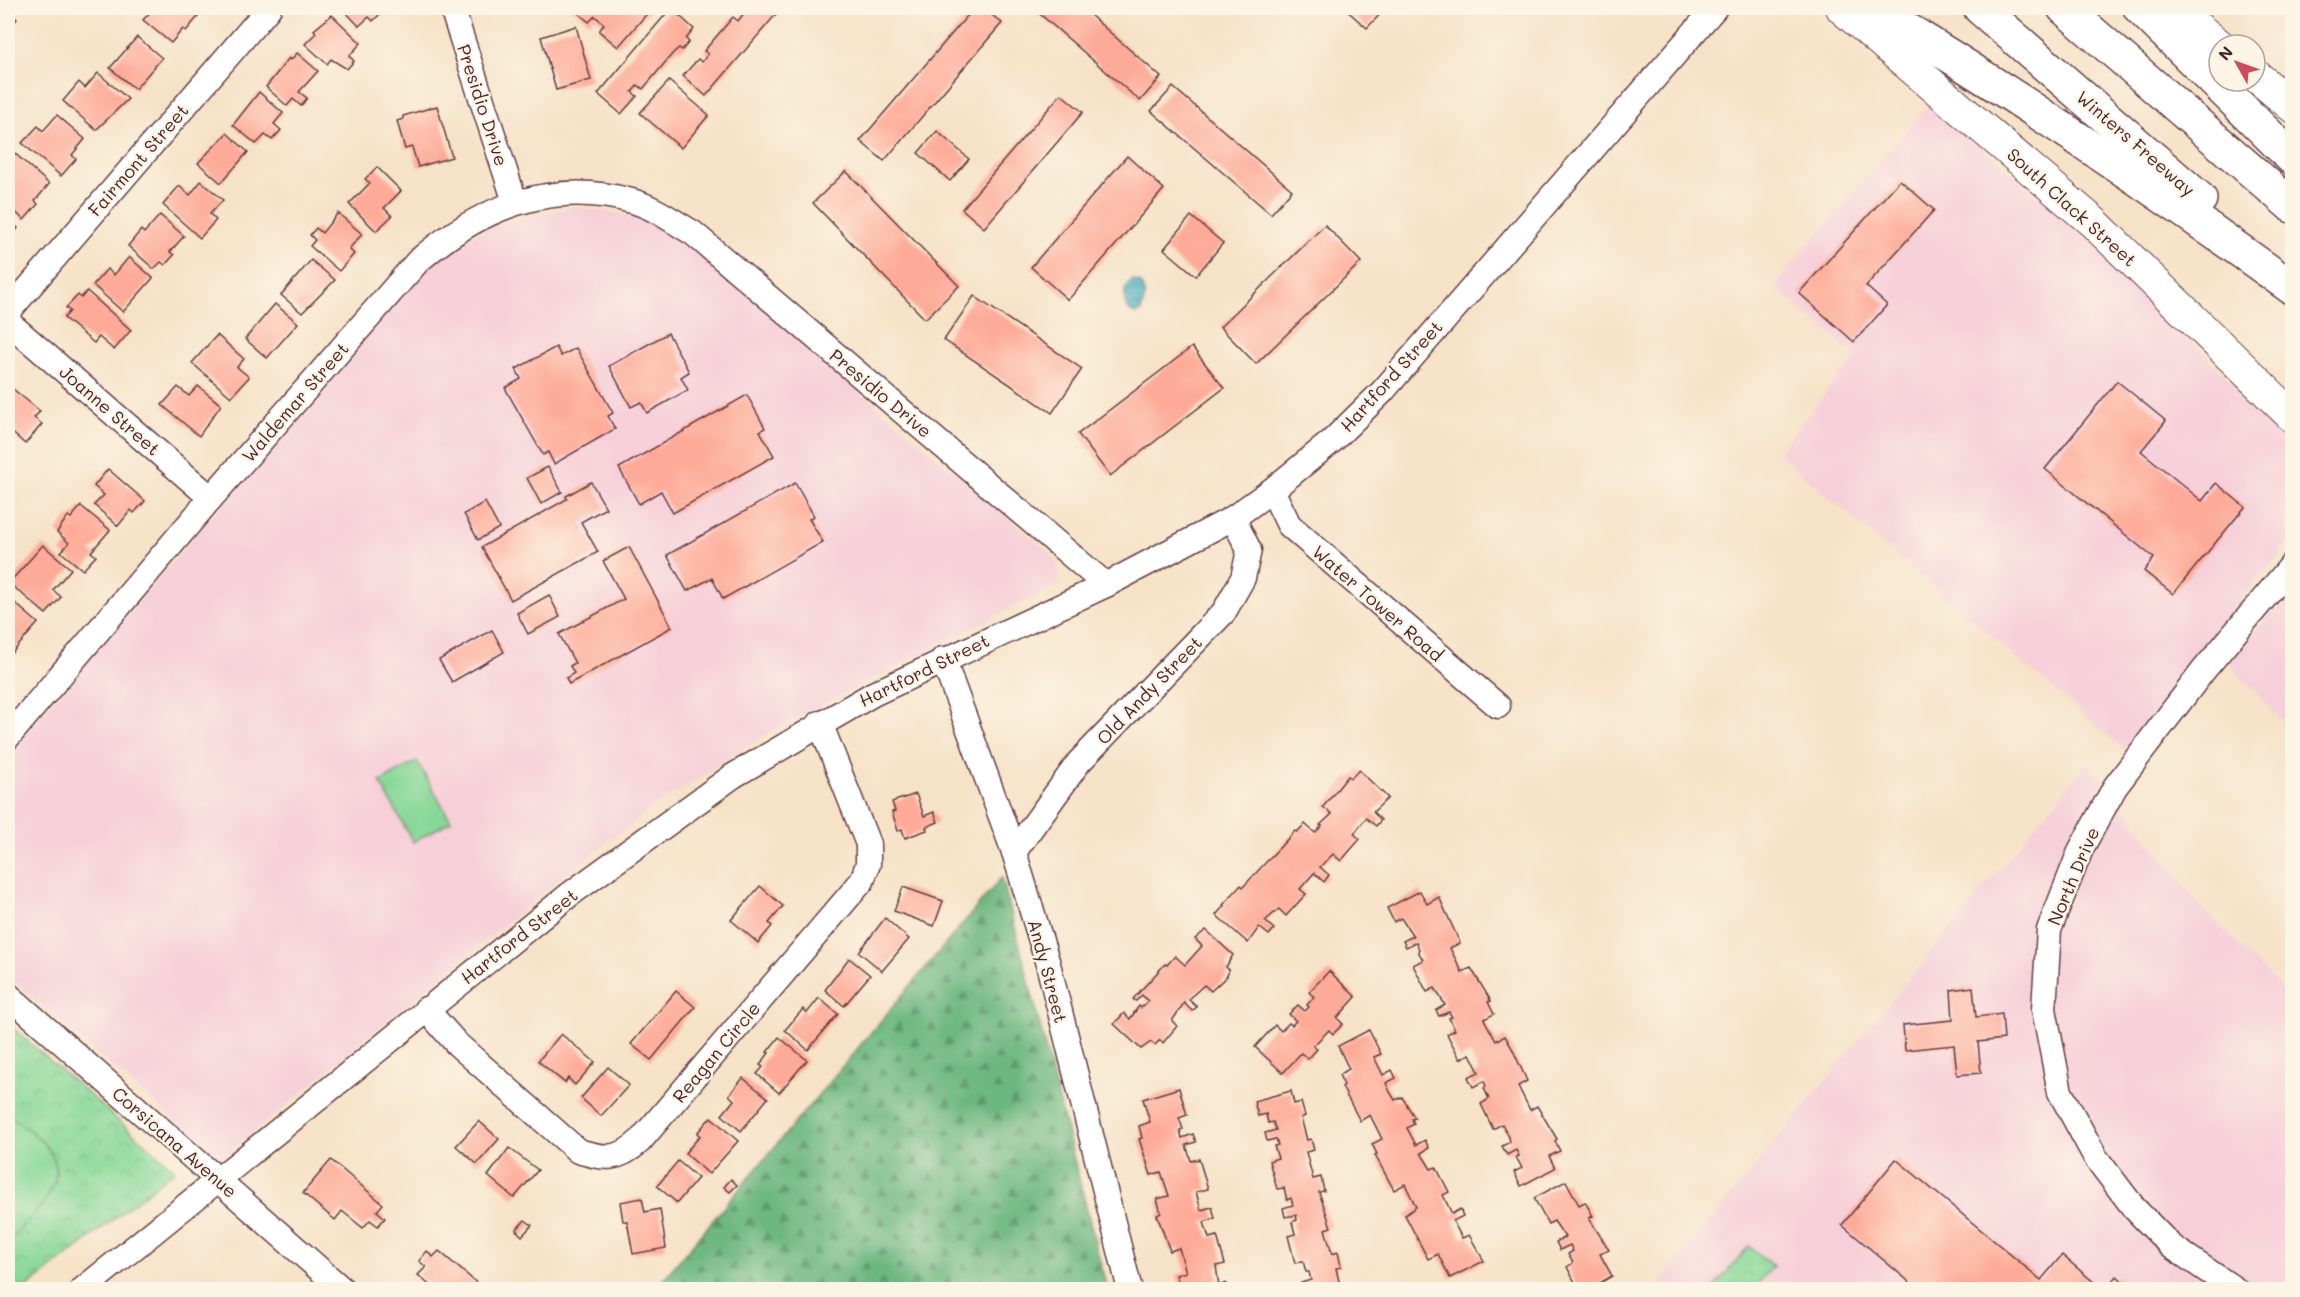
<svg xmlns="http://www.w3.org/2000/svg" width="2300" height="1297" viewBox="0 0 2300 1297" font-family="Mali,sans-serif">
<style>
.built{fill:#f6cfd9}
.forest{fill:url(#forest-firs);stroke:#5c6c56;stroke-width:1.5}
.park{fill:url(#park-crowns);stroke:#687c62;stroke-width:1.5}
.pitch{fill:#87d898;stroke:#687c62;stroke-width:1.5}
.water{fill:url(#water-waves);stroke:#446475;stroke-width:1.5}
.building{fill:#fdab98}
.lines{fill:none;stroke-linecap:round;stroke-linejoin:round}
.minor-casing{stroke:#643c42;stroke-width:27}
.major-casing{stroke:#643c42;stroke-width:34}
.highway-casing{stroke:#643c42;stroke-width:36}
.minor{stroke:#fff;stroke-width:24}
.major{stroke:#fff;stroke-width:32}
.highway{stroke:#fff;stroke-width:33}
.labels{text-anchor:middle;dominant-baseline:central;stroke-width:4.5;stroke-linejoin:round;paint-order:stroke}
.street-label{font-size:18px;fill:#4a1f2b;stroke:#fcf5e5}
</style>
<defs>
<pattern id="forest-firs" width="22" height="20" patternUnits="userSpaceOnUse" patternTransform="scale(1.5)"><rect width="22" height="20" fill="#6db880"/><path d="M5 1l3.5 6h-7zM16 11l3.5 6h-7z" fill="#5c9569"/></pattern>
<pattern id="park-crowns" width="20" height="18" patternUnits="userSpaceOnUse" patternTransform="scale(1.5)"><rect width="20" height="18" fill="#87d898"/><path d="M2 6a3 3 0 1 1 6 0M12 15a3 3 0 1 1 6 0" fill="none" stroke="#76b983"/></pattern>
<pattern id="water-waves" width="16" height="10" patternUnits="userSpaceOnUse" patternTransform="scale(1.5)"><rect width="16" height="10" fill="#3faabf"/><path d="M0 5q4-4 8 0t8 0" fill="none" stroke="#378a9b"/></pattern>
</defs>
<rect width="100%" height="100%" fill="#fcf5e5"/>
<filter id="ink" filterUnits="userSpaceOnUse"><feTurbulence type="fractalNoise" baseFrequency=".0167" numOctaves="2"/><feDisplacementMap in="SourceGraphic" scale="12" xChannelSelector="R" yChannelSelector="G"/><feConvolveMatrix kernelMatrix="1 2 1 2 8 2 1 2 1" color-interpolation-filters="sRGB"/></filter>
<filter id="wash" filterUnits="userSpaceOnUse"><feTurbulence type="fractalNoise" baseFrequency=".008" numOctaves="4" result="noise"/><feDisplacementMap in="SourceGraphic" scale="24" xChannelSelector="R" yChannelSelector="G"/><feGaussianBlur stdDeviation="1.35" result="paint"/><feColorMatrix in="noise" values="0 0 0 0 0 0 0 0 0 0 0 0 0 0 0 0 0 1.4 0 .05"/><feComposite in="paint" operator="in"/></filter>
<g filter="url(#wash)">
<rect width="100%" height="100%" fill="#f6e2c7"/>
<g class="built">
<polygon points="1930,103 2120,266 2292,445 2292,539 2209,637 2125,750 1777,453 1856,356 1774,285"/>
<polygon points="574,207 617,213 660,227 700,255 1055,558 1061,583 775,729 653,807 546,890 220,1160 8,976 8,753 420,276 445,254 486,228 532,215"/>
<polygon points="2292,587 2292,732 2229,663"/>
<polygon points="2088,762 2200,906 2292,1000 2292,1289 1653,1290"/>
</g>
<polygon class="forest" points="1002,877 1107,1289 655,1289"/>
<g class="park">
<polygon points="8,1024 175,1170 25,1289 8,1289"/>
<polygon points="1749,1246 1773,1266 1753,1289 1713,1289"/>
</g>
<g class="pitch">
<polygon points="417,761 451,821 413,842 380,782"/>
<path d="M8,1114C19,1123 34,1132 44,1144C78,1180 32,1215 8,1241Z"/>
</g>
<path class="water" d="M1132,280L1141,283L1145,296L1141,312L1135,314C1122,309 1121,288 1132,280Z"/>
<g id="blocks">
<g class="building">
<polygon points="154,8 196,8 202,12 186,31 183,29 171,43 143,20"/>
<polygon points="342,8 380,8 383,11 373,21 369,17 359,26"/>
<polygon points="572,8 652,8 618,47 599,31 604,24 595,16 589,22"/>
<polygon points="671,8 694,29 686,39 689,42 682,50 679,48 673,53 643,89 638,85 632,92 637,96 621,114 598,94"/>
<polygon points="742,8 772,8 778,12 706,96 683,76 698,59 702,62 708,54 704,51 733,17 738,21 744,13 741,10"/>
<polygon points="974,8 983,8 1002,23 884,161 860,141"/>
<polygon points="1033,8 1082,8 1161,77 1140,101"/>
<polygon points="1344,8 1386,8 1367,28"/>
<polygon points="8,11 17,19 8,30"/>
<polygon points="332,15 361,43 349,56 354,61 347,69 331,59 327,64 305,44 316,33 314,30"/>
<polygon points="576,26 591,80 556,90 541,37"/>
<polygon points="137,37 162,58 135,89 110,68"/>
<polygon points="297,53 318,71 299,92 307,98 301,106 293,99 287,106 266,87 289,58 291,60"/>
<polygon points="98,73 128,99 96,130 63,101 79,82 85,88"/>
<polygon points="669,81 709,115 681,148 640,113"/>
<polygon points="1173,87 1292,190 1271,214 1151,111"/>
<polygon points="259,92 283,113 274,124 281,130 272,140 265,135 256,144 233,125"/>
<polygon points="1061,94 1083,112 984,228 962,209"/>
<polygon points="437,106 452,157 418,167 412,147 405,149 397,121 403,119 403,116"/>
<polygon points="57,115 85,139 72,155 76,159 61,176 22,143 38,126 43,131"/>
<polygon points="937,131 969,159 950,181 918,153"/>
<polygon points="227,133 248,152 221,183 198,163"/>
<polygon points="10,149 49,184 35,201 38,204 24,220 8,205 8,152"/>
<polygon points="1127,156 1164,189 1068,300 1031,267"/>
<polygon points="377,167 401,191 384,208 392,216 376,231 349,204 370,183 365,179"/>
<polygon points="846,171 959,286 925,319 813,203"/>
<polygon points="1900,180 1934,210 1866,286 1887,305 1854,342 1799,293"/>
<polygon points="201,181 223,200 210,214 216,220 200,238 163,205 179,186 190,195"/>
<polygon points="338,213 362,234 349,249 354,254 339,271 310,246 315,240 310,235 316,228 322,233"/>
<polygon points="160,215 184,236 170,252 174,255 165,265 161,262 154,269 128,246 141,230 144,233"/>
<polygon points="1191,216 1223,243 1196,276 1164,249"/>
<polygon points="8,219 18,228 8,240"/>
<polygon points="1325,225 1361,262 1256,364 1220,327"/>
<polygon points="129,257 153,278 123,312 93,285 107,269 114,275"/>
<polygon points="311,260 335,280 302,313 281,295"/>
<polygon points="87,291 131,330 114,350 99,337 94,343 64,318 70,311 66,308 78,295 81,298"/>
<polygon points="974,296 1082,369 1052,413 944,340"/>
<polygon points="275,304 298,323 267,358 245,339"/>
<polygon points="668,333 689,372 681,377 688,390 647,413 641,402 631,407 609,366"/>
<polygon points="217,335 244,359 237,367 249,377 231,397 192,363"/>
<polygon points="556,347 561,356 576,348 613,413 608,416 615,429 554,464 548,452 543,455 505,388 521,379 516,369"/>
<polygon points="1192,347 1224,388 1110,476 1078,434"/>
<polygon points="2117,381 2166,421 2141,451 2202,501 2216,483 2245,507 2173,594 2144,571 2154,558 2045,469"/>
<polygon points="8,385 40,411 34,418 42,424 25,444 8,429"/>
<polygon points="198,386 221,405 199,436 162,405 178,387 189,396"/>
<polygon points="747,395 765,428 760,431 774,456 673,513 661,491 639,504 619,468"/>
<polygon points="548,467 562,492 541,504 527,478"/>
<polygon points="108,469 145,501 134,513 131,510 118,526 94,505 104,495 94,486"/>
<polygon points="591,482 606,508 581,522 598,552 511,600 482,547 567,499 566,496"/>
<polygon points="795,483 814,516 809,519 823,542 723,599 712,578 687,591 667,555"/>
<polygon points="485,502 499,528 478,540 464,514"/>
<polygon points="81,506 110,530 91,552 96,556 83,570 61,552 69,543 57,532 68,516 71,518"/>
<polygon points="43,545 71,569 53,590 61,597 46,614 9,583"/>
<polygon points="629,547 672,627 569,684 566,678 574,673 570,666 575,663 559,634 624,599 603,561"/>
<polygon points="549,595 560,617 528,634 517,613"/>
<polygon points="15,603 38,623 12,653 8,649 8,611"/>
<polygon points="492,630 504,652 452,682 439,660"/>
<polygon points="1359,770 1388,798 1373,812 1381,820 1376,826 1366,818 1354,834 1360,839 1341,861 1333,854 1320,867 1329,875 1324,882 1314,873 1300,889 1306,894 1286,916 1279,909 1265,921 1274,929 1269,935 1259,927 1248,943 1216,915 1224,906 1223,905 1241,885 1243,887 1295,831 1297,832 1305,824 1315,833 1322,826 1320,825 1332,814 1323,807 1348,776 1351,778"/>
<polygon points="916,794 924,816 934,812 938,822 926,827 927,830 905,838 902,829 898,831 892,812 895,811 892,802"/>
<polygon points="760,886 783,906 769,923 772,926 758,943 731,920"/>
<polygon points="903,887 943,901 934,926 894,911"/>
<polygon points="1420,891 1427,904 1439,897 1460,943 1450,948 1462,972 1471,968 1491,1001 1488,1002 1494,1014 1484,1019 1496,1041 1505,1036 1512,1048 1527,1081 1518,1086 1530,1110 1537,1106 1557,1139 1555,1141 1560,1151 1549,1156 1555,1168 1521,1186 1514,1172 1522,1168 1516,1157 1519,1156 1516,1150 1507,1155 1502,1146 1510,1142 1509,1137 1502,1124 1493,1129 1481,1104 1489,1099 1484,1088 1486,1087 1484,1081 1473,1087 1468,1077 1479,1072 1470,1054 1460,1059 1447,1034 1455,1030 1449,1018 1452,1017 1449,1012 1439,1016 1436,1010 1445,1005 1435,988 1427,992 1413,965 1423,960 1418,951 1419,949 1416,942 1406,947 1403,941 1413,936 1401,918 1394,922 1387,908"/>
<polygon points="885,918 909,939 882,971 859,952"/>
<polygon points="1206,930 1233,955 1226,967 1229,970 1227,976 1211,991 1204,985 1193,995 1189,1000 1197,1007 1192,1011 1184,1003 1172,1021 1177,1026 1163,1043 1160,1040 1155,1045 1151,1042 1141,1049 1114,1024 1124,1013 1130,1019 1139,1006 1141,1008 1148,1001 1142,995 1136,1001 1133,999 1165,964 1167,965 1175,956 1185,965 1202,946 1195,939"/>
<polygon points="849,958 870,975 844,1006 825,990"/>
<polygon points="1329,971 1356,997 1337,1018 1343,1024 1333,1034 1329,1030 1313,1046 1317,1049 1308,1059 1301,1053 1283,1073 1255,1047 1275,1025 1281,1031 1289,1023 1292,1025 1296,1021 1289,1014 1298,1005 1305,1011 1309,1007 1307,1005 1314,997 1309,992"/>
<polygon points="1973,987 1976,1017 2002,1014 2004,1039 1978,1042 1981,1073 1957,1075 1954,1045 1905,1050 1903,1025 1953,1020 1951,990"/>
<polygon points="676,991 695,1007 651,1060 631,1044"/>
<polygon points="819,998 838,1014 808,1050 785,1030 803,1009 807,1013"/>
<polygon points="1369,1030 1381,1054 1374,1057 1383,1075 1392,1070 1396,1078 1386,1083 1390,1092 1395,1100 1402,1097 1415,1118 1412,1119 1414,1124 1407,1128 1416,1145 1425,1140 1429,1148 1421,1153 1431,1169 1436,1167 1449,1192 1443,1195 1452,1214 1460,1209 1463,1216 1453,1221 1462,1238 1469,1235 1484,1261 1450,1278 1438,1254 1428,1259 1405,1215 1416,1207 1405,1184 1394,1190 1375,1155 1377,1154 1372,1144 1382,1139 1370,1115 1360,1121 1342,1087 1344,1085 1339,1075 1349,1069 1338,1046"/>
<polygon points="561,1034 595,1062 575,1085 568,1078 565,1083 538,1061"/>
<polygon points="779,1037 807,1060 779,1093 757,1074 763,1067 760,1065 769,1053 767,1052"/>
<polygon points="608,1067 629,1085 601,1116 581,1098"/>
<polygon points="743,1078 768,1098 741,1131 722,1115 734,1100 729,1095"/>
<polygon points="1179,1088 1187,1115 1179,1118 1183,1129 1180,1130 1182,1138 1193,1134 1196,1142 1186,1145 1191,1161 1199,1159 1208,1189 1196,1192 1199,1203 1201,1210 1212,1207 1215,1218 1204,1222 1209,1238 1217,1236 1225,1264 1216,1266 1219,1286 1226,1283 1228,1290 1176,1290 1180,1286 1176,1275 1186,1272 1179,1248 1170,1251 1157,1215 1161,1213 1157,1199 1169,1196 1161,1172 1151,1175 1139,1139 1142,1138 1139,1126 1150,1122 1143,1099"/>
<polygon points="1291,1091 1294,1104 1301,1102 1305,1116 1301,1118 1307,1140 1311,1139 1314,1150 1306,1152 1313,1179 1321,1177 1324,1191 1319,1192 1331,1227 1325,1229 1332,1254 1338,1252 1341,1267 1336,1268 1341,1290 1313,1290 1313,1287 1303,1290 1301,1283 1311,1280 1309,1272 1306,1272 1303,1261 1295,1263 1288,1236 1295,1234 1292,1222 1297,1220 1296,1215 1285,1217 1283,1208 1293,1205 1291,1198 1287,1200 1284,1188 1277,1189 1269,1161 1278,1158 1274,1146 1278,1145 1276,1139 1267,1141 1265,1133 1276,1130 1273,1122 1268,1123 1266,1114 1258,1116 1254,1101"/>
<polygon points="711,1117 738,1141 709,1174 685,1153 700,1136 697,1133"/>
<polygon points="479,1121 499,1139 477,1164 456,1146"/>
<polygon points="509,1148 538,1170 514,1198 488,1176"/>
<polygon points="1896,1159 2041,1280 2062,1255 2103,1290 1919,1290 1842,1225"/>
<polygon points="331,1160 383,1204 377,1211 385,1218 378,1226 370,1220 363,1228 342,1211 335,1220 303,1193"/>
<polygon points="678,1161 698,1178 677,1203 657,1186"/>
<polygon points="731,1179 737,1185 730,1192 724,1187"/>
<polygon points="1566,1181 1579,1205 1585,1202 1593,1216 1589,1218 1609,1250 1600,1254 1612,1276 1588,1290 1579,1290 1567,1267 1573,1263 1568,1254 1573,1251 1570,1245 1560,1250 1556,1242 1565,1237 1554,1221 1548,1224 1534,1198"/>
<polygon points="642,1198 645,1212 660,1209 666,1248 633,1254 627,1221 623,1221 620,1202"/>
<polygon points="525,1220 532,1225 522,1236 516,1230"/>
<polygon points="427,1251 433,1257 439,1251 485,1290 435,1290 418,1275 426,1267 419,1261"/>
<polygon points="2117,1276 2132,1290 2106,1290"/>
</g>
</g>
</g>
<g filter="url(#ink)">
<use href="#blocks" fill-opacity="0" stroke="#643c42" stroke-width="1.5"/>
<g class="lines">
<defs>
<g id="minor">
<polyline points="452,8 515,202"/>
<polyline points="8,312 269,8"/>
<polyline points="8,322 211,498"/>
<polyline points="1272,490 1289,525 1498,706"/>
<polyline points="943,659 1014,852 1048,964 1130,1290"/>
<path d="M8,737L211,498L418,261C479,208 551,179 632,201C654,207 674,222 693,233L1106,585"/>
<polyline points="1014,852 1079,762 1224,612 1243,578 1249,550 1233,518"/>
<polyline points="8,995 343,1290"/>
<path d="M426,1009L457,1044L578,1151C606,1159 618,1161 640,1141L862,881L868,864V844L820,723"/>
<polyline points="82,1290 569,895 733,776 873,694 1106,585 1233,518 1272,490 1332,441 1382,392 1715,8"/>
<polyline points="2236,1290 2171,1246 2134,1208 2096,1158 2060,1092 2044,1009 2049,930 2081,849 2115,787 2203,671 2292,565"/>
</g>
<g id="major">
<polyline points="1842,8 2093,222 2292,416"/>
<polyline points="2173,8 2219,45"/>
<polyline points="2255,75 2292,106"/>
</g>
<g id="highway">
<path d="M1872,8C2016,95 2156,189 2292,288"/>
<polyline points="1980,8 2200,199"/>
<polyline points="2064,8 2292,206"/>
<polyline points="2140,8 2292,158"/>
</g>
</defs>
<use href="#minor" class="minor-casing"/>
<use href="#major" class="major-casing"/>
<use href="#highway" class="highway-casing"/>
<use href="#minor" class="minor"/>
<use href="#major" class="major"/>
<use href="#highway" class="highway"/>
</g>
</g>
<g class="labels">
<g class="street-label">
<text transform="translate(483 105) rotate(72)">Presidio Drive</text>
<text transform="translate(2136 143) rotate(41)">Winters Freeway</text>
<text transform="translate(138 160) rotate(-49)">Fairmont Street</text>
<text transform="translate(2072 207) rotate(42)">South Clack Street</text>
<text transform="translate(1391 376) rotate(-48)">Hartford Street</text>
<text transform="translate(881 393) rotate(40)">Presidio Drive</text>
<text transform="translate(295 402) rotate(-49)">Waldemar Street</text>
<text transform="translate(110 410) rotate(41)">Joanne Street</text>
<text transform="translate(1378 603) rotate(41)">Water Tower Road</text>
<text transform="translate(924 670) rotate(-26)">Hartford Street</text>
<text transform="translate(1149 690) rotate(-46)">Old Andy Street</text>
<text transform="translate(2073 876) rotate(-67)">North Drive</text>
<text transform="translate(519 936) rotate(-38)">Hartford Street</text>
<text transform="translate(1048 971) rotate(75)">Andy Street</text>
<text transform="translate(716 1052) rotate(-50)">Reagan Circle</text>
<text transform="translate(175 1142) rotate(41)">Corsicana Avenue</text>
</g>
</g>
<rect width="2300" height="1297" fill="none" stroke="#fcf5e5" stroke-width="30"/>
<g transform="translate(2237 63) rotate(310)"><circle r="28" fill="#fcf5e5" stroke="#b59f9b" stroke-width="1.5"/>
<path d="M0-4.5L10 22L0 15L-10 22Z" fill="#d1495b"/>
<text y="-9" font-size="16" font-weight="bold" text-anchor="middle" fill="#4a1f2b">N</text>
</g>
</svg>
